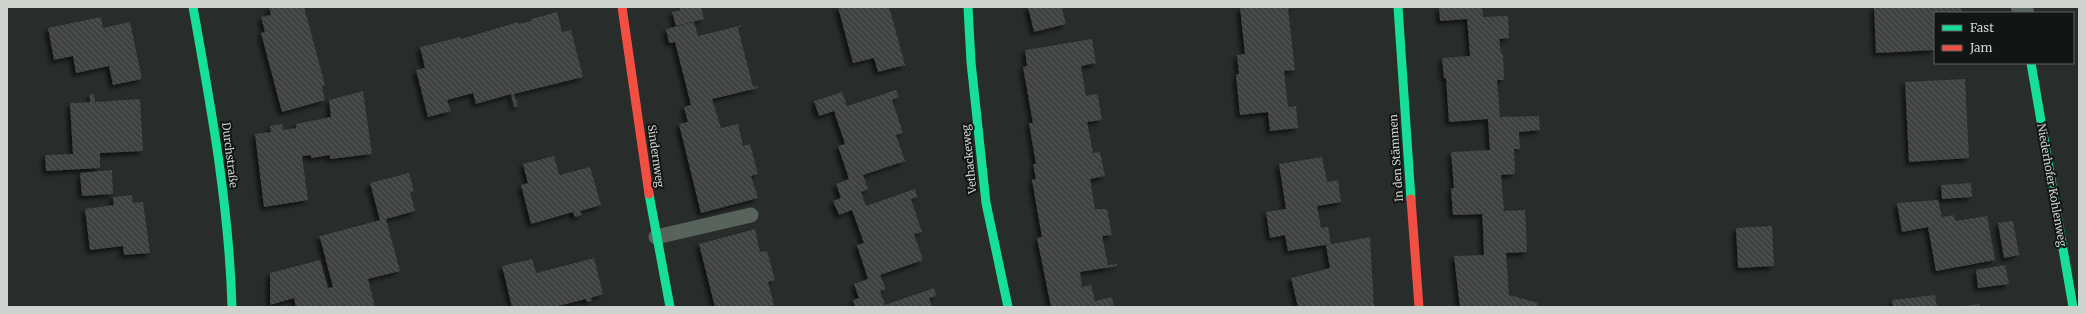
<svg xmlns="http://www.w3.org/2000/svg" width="2086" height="314" viewBox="0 0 2086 314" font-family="Merriweather,serif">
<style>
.building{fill:url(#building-back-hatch);filter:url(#shadow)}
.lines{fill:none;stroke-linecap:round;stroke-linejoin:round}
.lane{stroke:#58635c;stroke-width:15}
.street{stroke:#58635c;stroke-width:22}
.fast{stroke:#16e098;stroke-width:9}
.jam{stroke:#f24e42;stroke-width:9}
.labels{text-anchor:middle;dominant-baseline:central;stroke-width:4;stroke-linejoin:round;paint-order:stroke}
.street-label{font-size:11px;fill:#ced3d0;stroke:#111513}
</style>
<defs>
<pattern id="building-back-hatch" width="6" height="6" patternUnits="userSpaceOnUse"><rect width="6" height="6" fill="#3f4240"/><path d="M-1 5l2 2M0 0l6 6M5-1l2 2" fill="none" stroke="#5a5c5b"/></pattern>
<filter id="shadow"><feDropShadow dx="-3.5" dy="3.5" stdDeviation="2" flood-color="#0009"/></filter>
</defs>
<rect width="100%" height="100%" fill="#282c2a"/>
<g class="building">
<polygon points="269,7 304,7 325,85 322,86 325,100 282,112 261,33 265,32 261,17 271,15"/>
<polygon points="681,7 701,7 704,19 676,26 672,12 680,10"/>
<polygon points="838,7 889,7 905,65 878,72 874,58 853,63"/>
<polygon points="1028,7 1069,7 1062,9 1066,24 1034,32"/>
<polygon points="1240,7 1299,7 1288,9 1295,70 1284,71 1288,107 1296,106 1298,128 1270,131 1268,112 1240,115 1236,75 1239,74 1237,55 1245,54"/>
<polygon points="1439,7 1482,7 1483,17 1508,16 1509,38 1499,39 1501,54 1503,54 1504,80 1497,80 1500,117 1539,116 1540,130 1519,132 1520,149 1514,149 1515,174 1501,175 1504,211 1525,210 1526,226 1527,252 1506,253 1509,295 1538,303 1537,307 1460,307 1454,256 1484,255 1483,229 1499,228 1483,229 1482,214 1453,215 1451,189 1454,188 1451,152 1490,150 1488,119 1449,122 1446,78 1444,78 1442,58 1470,56 1469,41 1467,19 1440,21"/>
<polygon points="1874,7 1961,7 1962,13 1935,13 1935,50 1876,53"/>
<polygon points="557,12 562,32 571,30 583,77 514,94 518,106 516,107 514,107 511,94 476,104 473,93 447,100 451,111 428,117 416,70 425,68 420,47 460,37 461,39 518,22 518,24 531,21 531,19"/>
<polygon points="101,17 103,28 130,22 142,79 113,85 109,66 76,73 73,56 54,60 48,28"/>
<polygon points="694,22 698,36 743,25 738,28 753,87 758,86 758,88 712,99 721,128 738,124 743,146 750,144 758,174 751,176 758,198 701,213 679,124 688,122 684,107 691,105 675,42 669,43 666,29"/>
<polygon points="1092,39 1096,63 1081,66 1086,96 1096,94 1098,96 1102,120 1087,122 1093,153 1100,152 1105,176 1090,179 1095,209 1107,209 1112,235 1102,236 1108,265 1117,264 1117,266 1080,272 1082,287 1091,285 1095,301 1112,297 1114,307 1051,307 1037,238 1042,237 1032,180 1036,179 1033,164 1036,164 1029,123 1033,123 1023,67 1027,66 1025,50"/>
<polygon points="1965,79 1969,158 1909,162 1905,82"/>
<polygon points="896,90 899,97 892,100 903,133 896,135 905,161 863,175 868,189 861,192 866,206 915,189 917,197 911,199 922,232 914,234 923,260 880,275 886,289 880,291 885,305 934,288 936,296 929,298 932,307 855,307 853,300 859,298 854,284 868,279 857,245 864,243 852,210 839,215 833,201 841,198 836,184 849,179 838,146 845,144 834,111 819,116 814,101 842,92 847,106"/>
<polygon points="363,91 372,154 330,159 330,155 311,158 311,155 302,156 308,200 264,207 255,134 271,132 270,126 282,124 283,130 296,128 296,124 331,117 329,100"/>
<polygon points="90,94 94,94 95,102 140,99 143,151 100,153 100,168 46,171 45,155 73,154 70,103 90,102"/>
<polygon points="554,156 559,175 590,167 601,205 580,211 582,215 575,217 573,212 531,224 521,185 528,183 523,164"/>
<polygon points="1322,157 1327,182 1338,180 1341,202 1317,206 1321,228 1328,227 1331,244 1288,251 1285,235 1270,238 1266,212 1286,209 1279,164"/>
<polygon points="112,170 113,194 82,196 80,173"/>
<polygon points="409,173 414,191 410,192 415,211 386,219 400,271 368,279 375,307 296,307 294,298 270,305 270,273 320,260 328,288 333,287 320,238 317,237 380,220 370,183"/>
<polygon points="1971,183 1972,197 1942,199 1941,185"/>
<polygon points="132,195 133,203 143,202 150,253 124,255 123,246 90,250 85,209 114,205 113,197"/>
<polygon points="1938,200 1942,217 1954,215 1955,221 1987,216 1995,260 1936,271 1928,227 1902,232 1897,203"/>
<polygon points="2013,221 2019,255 2004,258 1998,223"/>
<polygon points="1772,226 1774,266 1738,268 1736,228"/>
<polygon points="755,229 760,252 767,251 775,280 768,282 774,305 765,307 715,307 699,244"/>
<polygon points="1370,237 1374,307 1298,307 1291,278 1330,268 1326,245"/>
<polygon points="594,258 603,294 591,298 592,301 587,302 586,299 554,307 512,307 502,266 532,259 536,273"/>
<polygon points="2005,265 2009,284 1978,288 1976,270"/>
<polygon points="1935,295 1937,307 1893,307 1892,300"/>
<polygon points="1979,304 1979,307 1965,307 1965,306"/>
</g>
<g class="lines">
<polyline class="lane" points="656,237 751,215"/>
<polyline class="street" points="2022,7 2023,13"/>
<g class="fast">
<path d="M193,7C211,107 229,205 232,307"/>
<polyline points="968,7 971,62 986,203 1008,307"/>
<polyline points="1398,7 1411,199"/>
<polyline points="2031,63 2073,307"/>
<polyline points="649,194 670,307"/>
</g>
<g class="jam">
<polyline points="622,7 649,194"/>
<polyline points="1411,199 1419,307"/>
</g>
</g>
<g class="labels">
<g class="street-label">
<text transform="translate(230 155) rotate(83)">Durchstraße</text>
<text transform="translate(656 156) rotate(82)">Sindernweg</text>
<text transform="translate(1396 158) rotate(-94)">In den Stämmen</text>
<text transform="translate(969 159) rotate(-96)">Vethackeweg</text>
<text transform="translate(2052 185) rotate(80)">Niederhofer Kohlenweg</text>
</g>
</g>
<rect width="2086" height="314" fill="none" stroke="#ced3d0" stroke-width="16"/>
<rect x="1934" y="12" width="140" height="52" fill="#111513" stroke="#5d615f"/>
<rect x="1942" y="25" width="20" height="6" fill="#16e098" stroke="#5d615f"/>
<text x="1970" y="32" font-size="12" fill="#ced3d0">Fast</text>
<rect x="1942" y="45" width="20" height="6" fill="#f24e42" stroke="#5d615f"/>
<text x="1970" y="52" font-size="12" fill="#ced3d0">Jam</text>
</svg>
